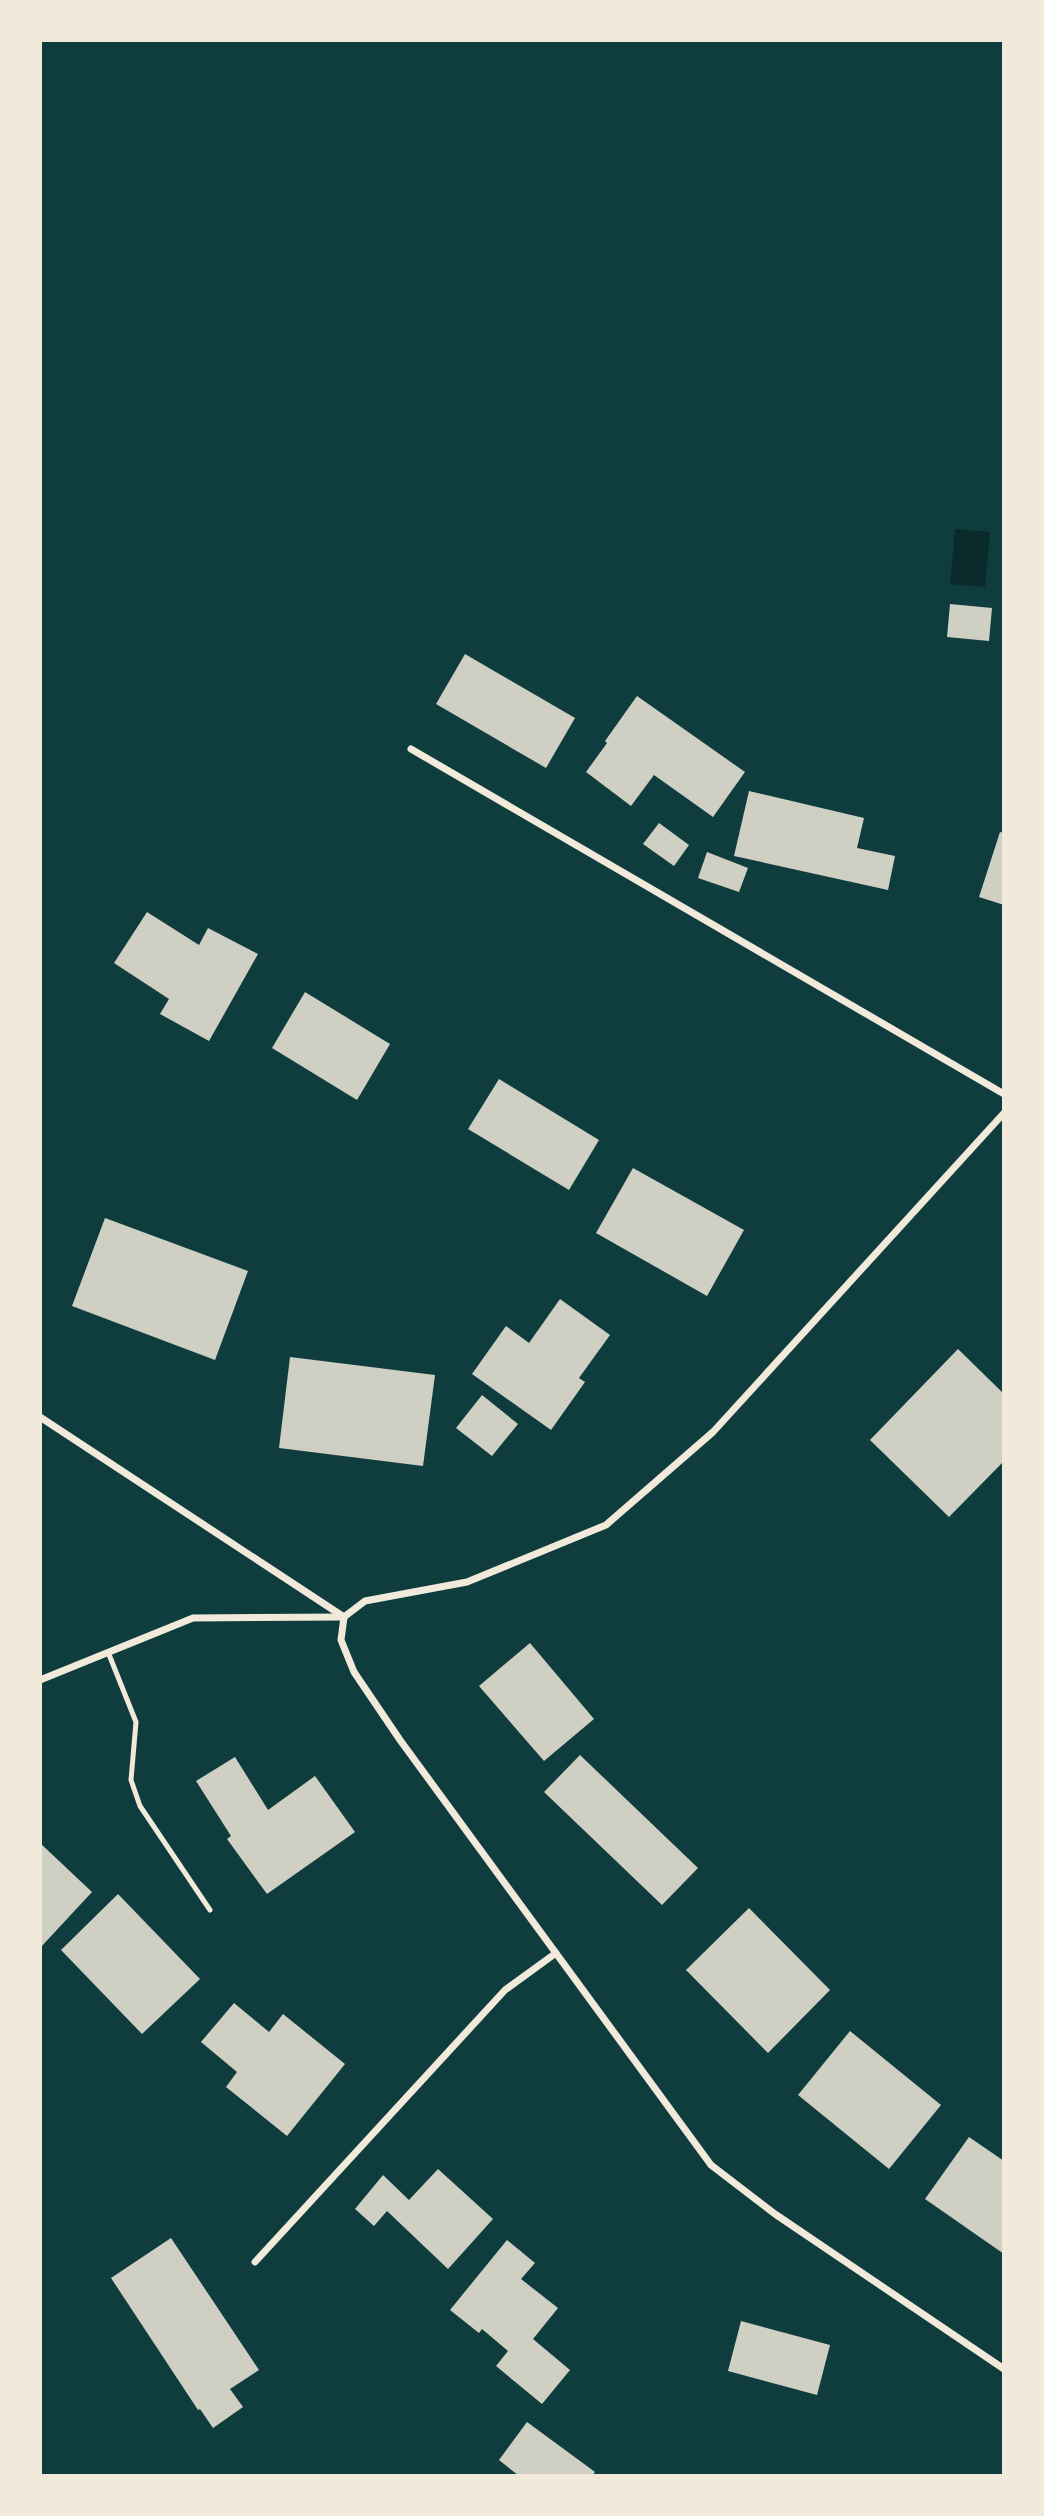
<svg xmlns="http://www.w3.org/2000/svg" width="1044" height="2516" viewBox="0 0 1044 2516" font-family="Manrope,sans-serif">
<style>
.water{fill:#0a2a2b}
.building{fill:#cfcfc3}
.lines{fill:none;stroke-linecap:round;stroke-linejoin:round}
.service{stroke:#f1e9da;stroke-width:5}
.minor{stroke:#f1e9da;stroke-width:7}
</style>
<rect width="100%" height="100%" fill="#0f3d3e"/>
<polygon class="water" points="955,529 990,532 985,587 950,584"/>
<g class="building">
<polygon points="950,604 992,608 989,641 947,637"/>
<polygon points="465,654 575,718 546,768 436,704"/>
<polygon points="637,696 745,772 713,817 654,775 631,806 586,772 607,743 605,741"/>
<polygon points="749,791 864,818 857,848 895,856 888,890 734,856"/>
<polygon points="659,823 689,845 674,866 643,844"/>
<polygon points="1000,832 1004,833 1004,905 979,897"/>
<polygon points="707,852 748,868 739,892 698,878"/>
<polygon points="147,912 199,945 208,928 258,954 209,1041 160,1014 169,999 114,963"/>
<polygon points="305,992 390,1044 357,1100 272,1048"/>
<polygon points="499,1079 599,1140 569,1190 468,1129"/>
<polygon points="633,1168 744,1230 707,1296 596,1233"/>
<polygon points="105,1218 248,1271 215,1360 72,1306"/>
<polygon points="560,1299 610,1335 579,1378 585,1382 551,1430 472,1374 506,1326 529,1343"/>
<polygon points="958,1349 1004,1394 1004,1461 949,1517 870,1440"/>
<polygon points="290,1357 435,1375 423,1466 279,1448"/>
<polygon points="482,1395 518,1424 492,1456 456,1428"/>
<polygon points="530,1643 594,1719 544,1761 479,1686"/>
<polygon points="580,1755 698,1868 662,1905 544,1792"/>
<polygon points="235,1757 268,1810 315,1776 355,1832 267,1894 227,1839 231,1836 196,1781"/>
<polygon points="40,1843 92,1892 40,1948"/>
<polygon points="118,1894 200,1979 142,2034 61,1950"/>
<polygon points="749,1908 830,1990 768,2053 686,1970"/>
<polygon points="234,2003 269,2032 283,2014 345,2064 287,2136 226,2087 237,2072 201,2042"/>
<polygon points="850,2031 941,2105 889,2169 798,2095"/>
<polygon points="969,2137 1004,2161 1004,2254 925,2199"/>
<polygon points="438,2169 493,2219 448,2269 387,2211 374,2226 355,2209 383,2175 409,2200"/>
<polygon points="171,2238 259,2370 230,2389 243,2407 213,2428 200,2409 198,2410 111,2278"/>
<polygon points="507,2240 535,2263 521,2279 558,2308 533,2339 570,2370 542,2404 496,2366 508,2351 482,2329 479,2333 450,2310"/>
<polygon points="741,2321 830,2345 817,2395 728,2371"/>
<polygon points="527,2422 595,2472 592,2476 519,2476 499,2460"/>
</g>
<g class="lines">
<polyline class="service" points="108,1652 136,1722 131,1780 140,1806 210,1910"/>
<g class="minor">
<polyline points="411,749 1004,1094"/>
<polyline points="40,1417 344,1617"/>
<polyline points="344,1617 341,1640 354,1672 400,1740 711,2165 775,2214 1004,2369"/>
<polyline points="344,1617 365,1601 467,1582 606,1525 713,1432 1004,1113"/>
<polyline points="40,1680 193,1618 344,1617"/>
<polyline points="255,2262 505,1990 556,1953"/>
</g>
</g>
<rect width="1044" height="2516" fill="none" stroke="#f1e9da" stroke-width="84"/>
</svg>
